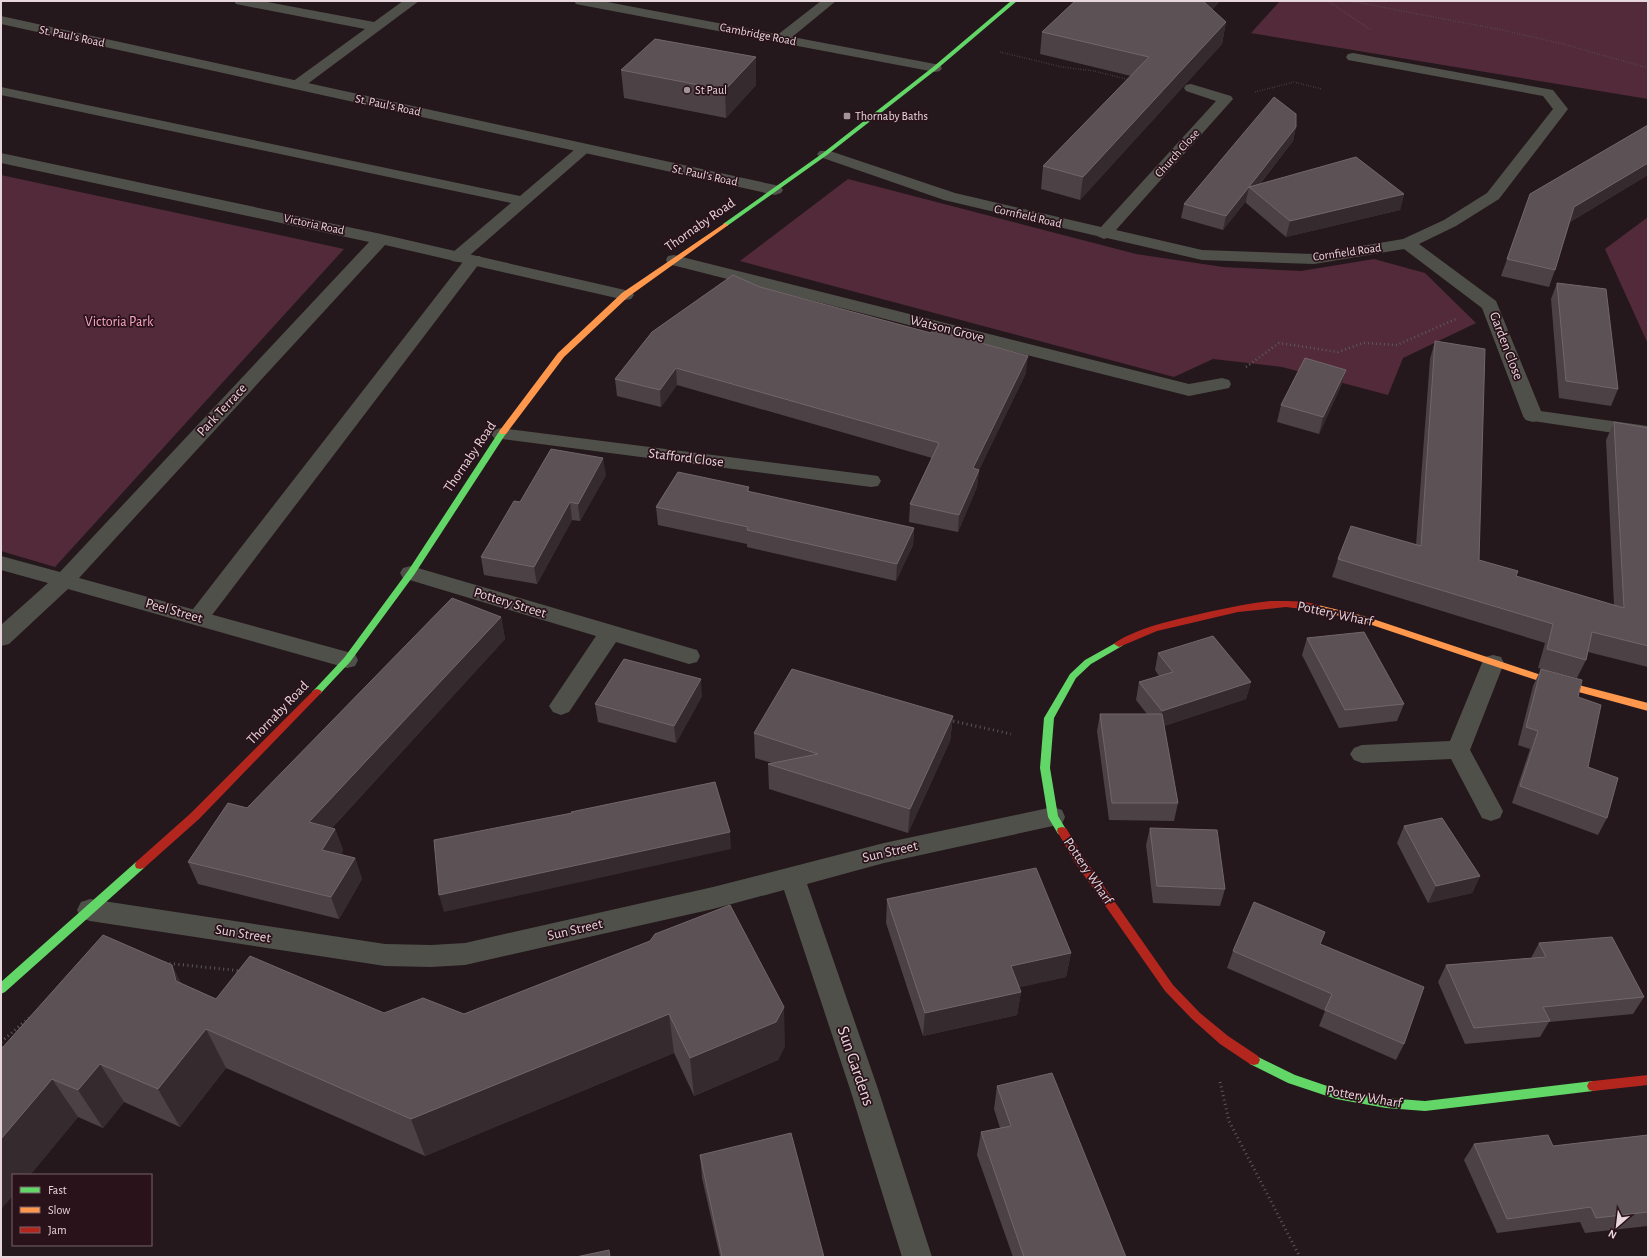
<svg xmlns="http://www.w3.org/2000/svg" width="1649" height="1258" viewBox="0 0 1649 1258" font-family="'Alegreya Sans',sans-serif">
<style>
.green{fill:#532a39}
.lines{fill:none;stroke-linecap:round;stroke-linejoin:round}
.path-far2{stroke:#5c5958;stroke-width:1.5;stroke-dasharray:0.5 2;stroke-linecap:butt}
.path-far1{stroke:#5c5958;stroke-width:2.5;stroke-dasharray:1 3;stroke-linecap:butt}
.path{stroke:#5c5958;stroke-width:3;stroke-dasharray:1 3.5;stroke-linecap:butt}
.lane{fill:#50504b;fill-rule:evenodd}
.street{fill:#50504b;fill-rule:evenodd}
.fast{fill:#63d668;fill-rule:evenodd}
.slow{fill:#ff974d;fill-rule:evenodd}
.jam{fill:#b3261e;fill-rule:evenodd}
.wall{fill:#4c4145}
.shaded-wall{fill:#352a2e}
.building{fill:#5c5155;stroke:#72666a}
.poi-dot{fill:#a39498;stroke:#2a121b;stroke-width:1.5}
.labels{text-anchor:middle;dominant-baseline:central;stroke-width:3.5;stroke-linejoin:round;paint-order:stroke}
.far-street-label{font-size:12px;fill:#e7d6db;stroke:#2a121b}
.far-poi-label{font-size:12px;fill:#e7d6db;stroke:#2a121b;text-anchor:start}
.street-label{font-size:14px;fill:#e7d6db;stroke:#2a121b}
.park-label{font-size:14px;fill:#fba7c4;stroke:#2a121b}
.near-street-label{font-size:17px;fill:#e7d6db;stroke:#2a121b}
</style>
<rect width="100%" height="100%" fill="#24181c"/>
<g class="green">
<polygon points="1280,1 1648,1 1648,99 1251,33"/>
<polygon points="1,175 344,249 55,567 1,551"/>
<polygon points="848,179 1136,254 1223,267 1301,271 1374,259 1425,273 1476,323 1403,358 1388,395 1282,367 1213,359 1174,377 740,261"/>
<polygon points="1648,217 1648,344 1605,249"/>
</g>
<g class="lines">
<g class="path-far2">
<polyline points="1328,1 1371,30"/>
<polyline points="1350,1 1502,30 1563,44 1648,68"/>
<polyline points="1000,52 1062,67 1094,71 1130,80"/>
<polyline points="1255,92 1294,82 1322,89"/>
</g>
<polyline class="path-far1" points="1246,367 1279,343 1338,352 1363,343 1397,345 1456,319"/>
<g class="path">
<polyline points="949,720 1011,734"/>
<polyline points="165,963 242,971"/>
<polyline points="1,1042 30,1017"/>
<polyline points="1220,1082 1229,1121 1300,1257"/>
</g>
<g class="lane">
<polygon points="234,1 262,1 374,22 403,1 419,1 302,88 292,88 290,85 292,82 365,29 241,5 236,4"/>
<polygon points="821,1 836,1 786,42 776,42 774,39 776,36"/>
<polygon points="1,87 520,196 580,145 590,145 593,148 469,256 480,256 482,260 206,623 198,626 190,623 187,618 190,613 466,258 458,262 452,261 450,257 452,253 511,203 1,95"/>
<polygon points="1533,410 1648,426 1648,438 1526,420 1523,416 1526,412"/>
</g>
<g class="street">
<polygon points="574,1 602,1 935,64 940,65 942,68 940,71 935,72 581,5 576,4"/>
<polygon points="1,16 775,185 781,187 783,190 781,193 775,195 1,24"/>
<polygon points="1353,53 1553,90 1568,109 1499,199 1456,226 1419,244 1496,301 1543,416 1540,420 1533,422 1526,420 1523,416 1482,308 1404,249 1314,264 1202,260 1107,238 1104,239 1097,236 944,200 820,157 817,154 820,151 830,151 955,193 1101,227 1216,101 1186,91 1184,88 1186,85 1191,84 1231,96 1233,99 1116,230 1202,250 1314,254 1403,239 1444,220 1487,193 1553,109 1543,96 1348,60 1346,57 1348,54"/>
<polygon points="1,153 381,234 625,290 631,291 634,295 631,299 625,300 385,245 79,578 355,654 358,660 355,666 347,668 68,589 9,644 1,646 1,625 48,583 1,570 1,556 60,572 369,242 1,163"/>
<polygon points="674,255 1189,384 1222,378 1229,380 1231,384 1229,388 1189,396 668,264 666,260 668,256"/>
<polygon points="501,428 871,475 878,476 881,481 878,486 871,487 494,438 491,434 494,430"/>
<polygon points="411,566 697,650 700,656 697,662 689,664 616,642 569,712 561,715 553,712 549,706 553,700 596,636 403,578 400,573 403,568"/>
<polygon points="1493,655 1501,657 1504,663 1470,750 1503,811 1500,818 1491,821 1482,818 1451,759 1362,763 1354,760 1350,754 1354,748 1362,745 1450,741 1482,663 1485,657"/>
<polygon points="1053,807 1062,810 1065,817 1062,824 884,863 807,884 878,1089 932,1257 902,1257 850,1089 784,890 713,909 465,965 431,967 385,966 90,921 81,918 77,910 81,902 90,899 385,944 431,945 465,943 713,887 884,843"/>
</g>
<g class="fast">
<polygon points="1011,1 1017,1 937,69 827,155 727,226 723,226 723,224 823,153 933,67"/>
<polygon points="500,430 503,430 507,432 414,575 350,662 320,694 314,694 312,692 314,690 344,658 408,571"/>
<polygon points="1119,641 1124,644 1122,646 1091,664 1076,678 1054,718 1050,768 1058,816 1067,831 1066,834 1062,835 1058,834 1048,817 1040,768 1044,718 1070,674 1085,660"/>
<polygon points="140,861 144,862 145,865 144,868 5,992 1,994 1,982 136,862"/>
<polygon points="1254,1055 1295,1075 1336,1089 1386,1098 1425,1101 1593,1081 1597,1082 1599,1086 1597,1090 1593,1091 1425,1111 1386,1108 1336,1099 1288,1083 1250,1064 1248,1060 1250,1056"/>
</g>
<g class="slow">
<polygon points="725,223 728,225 727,226 628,297 564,357 506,434 500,434 499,432 500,430 558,353 622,293"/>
<polygon points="1318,605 1364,616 1544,676 1648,703 1648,711 1542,682 1360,621 1315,610 1314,608 1315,606"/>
</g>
<g class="jam">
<path d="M1270,601C1281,601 1316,600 1322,608L1318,611L1286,607L1238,612L1157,631L1119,647L1114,644L1116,642C1139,628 1165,622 1191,616C1217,610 1243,604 1270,601Z"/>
<polygon points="317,689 320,690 322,692 320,694 199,819 144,868 140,869 136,868 135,865 136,862 191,813 314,690"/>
<polygon points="1062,827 1066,828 1082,855 1173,985 1200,1013 1228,1036 1258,1056 1260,1060 1258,1064 1254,1065 1250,1064 1220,1044 1192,1019 1165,991 1074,861 1057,831 1058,828"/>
<polygon points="1648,1075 1648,1085 1593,1091 1589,1090 1587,1086 1589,1082 1593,1081"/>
</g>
</g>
<g class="wall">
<polygon points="1075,1 1220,1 1212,10 1226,22 1222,44 1080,200 1041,189 1043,166 1131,76 1040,54 1042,32"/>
<polygon points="756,57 756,85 726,118 624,98 621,70"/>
<polygon points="1648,125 1648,175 1570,222 1555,270 1549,287 1501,276 1530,194"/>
<polygon points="1296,127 1293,141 1260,184 1404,194 1400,210 1286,237 1246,203 1246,201 1223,230 1181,218 1184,204"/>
<polygon points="1557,283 1618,389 1611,406 1559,398 1551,299"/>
<polygon points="760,287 1026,373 979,470 977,487 958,532 909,522 910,504 932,458 677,385 661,407 617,396 615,379"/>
<polygon points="1435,341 1479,560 1516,576 1614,605 1606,440 1614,422 1648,428 1648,667 1588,652 1586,660 1577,678 1538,668 1545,643 1332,577 1338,559 1416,545 1430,359"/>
<polygon points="1346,370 1341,386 1319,434 1277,422 1281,405"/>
<polygon points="606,475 580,521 572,520 537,584 484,575 481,557 520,502"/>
<polygon points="749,487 749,492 914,528 913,545 896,581 747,547 747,544 658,525 656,507"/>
<polygon points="501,617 505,639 332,828 335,829 343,850 341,854 355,858 362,879 339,919 198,884 188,862 247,808"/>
<polygon points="1307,638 1404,704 1397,721 1339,728 1302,655"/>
<polygon points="1158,653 1251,682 1246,699 1164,726 1178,803 1174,821 1109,820 1097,731 1100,714 1147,714 1136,700 1139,682 1159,676 1155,670"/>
<polygon points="1541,669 1578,697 1588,767 1607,818 1598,835 1512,803 1530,749 1518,745 1533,686"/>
<polygon points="702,696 676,743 598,722 595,704"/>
<polygon points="953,716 950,741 908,833 769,789 768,764 772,763 755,758 754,733"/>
<polygon points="1404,826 1480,876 1472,893 1428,903 1397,843"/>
<polygon points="1150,828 1225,889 1220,906 1153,903 1146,845"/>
<polygon points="887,899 1071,953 1066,977 1019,987 1021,992 1017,1015 923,1036 886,923"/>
<polygon points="650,941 785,1046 778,1060 694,1096 674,1053 425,1156 226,1068 180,1127 124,1102 103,1128 78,1117 30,1175 13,1175 13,1195 1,1209 1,1047 3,1047 182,984 216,999 384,1013 464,1014"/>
<polygon points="1539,943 1644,997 1633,1014 1549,1022 1540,1037 1465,1044 1438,982 1446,965 1531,958"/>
<polygon points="1320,944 1404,1044 1396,1060 1319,1026 1325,1011 1227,968 1233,951"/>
<polygon points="997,1086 1126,1257 1013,1257 977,1155 981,1132 1000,1128 994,1109"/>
<polygon points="1648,1135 1648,1226 1585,1233 1580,1222 1497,1233 1464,1160 1474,1144 1553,1146"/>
<polygon points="700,1155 824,1257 720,1257 702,1178"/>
</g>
<g class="shaded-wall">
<polygon points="1204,1 1220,1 1200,23 1204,2"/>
<polygon points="1226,22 1222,44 1080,200 1083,177"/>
<polygon points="756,57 756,85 726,118 725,90"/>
<polygon points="1296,127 1293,141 1254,191 1249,187"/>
<polygon points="1648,163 1648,175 1568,223 1574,207"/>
<polygon points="1249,187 1246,201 1223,230 1226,216"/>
<polygon points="1404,194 1400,210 1286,237 1290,221"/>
<polygon points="1028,356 1026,373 979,470 977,487 958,532 959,515 973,468"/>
<polygon points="676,368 677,385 661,407 660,390"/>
<polygon points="1346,370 1341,386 1319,434 1323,417"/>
<polygon points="603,458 606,475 580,521 578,504"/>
<polygon points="570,502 572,520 537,584 534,567"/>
<polygon points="914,528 913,545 896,581 897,564"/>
<polygon points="501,617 505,639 317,844 309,822"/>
<polygon points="701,679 702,696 676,743 674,726"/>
<polygon points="1251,682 1246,699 1158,728 1162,711"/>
<polygon points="953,716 950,741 908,833 910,809"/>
<polygon points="335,829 343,850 330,871 322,850"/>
<polygon points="730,832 731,849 444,912 439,895"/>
<polygon points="355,858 362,879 339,919 331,897"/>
<polygon points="1480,876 1472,893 1428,903 1436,886"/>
<polygon points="1071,953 1066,977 1008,990 1011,966"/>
<polygon points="172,965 192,1004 176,981"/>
<polygon points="1021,992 1017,1015 923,1036 925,1013"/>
<polygon points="784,1007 785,1046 778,1060 694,1096 690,1058"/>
<polygon points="669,1014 674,1053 425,1156 411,1119"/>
<polygon points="206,1029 226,1068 180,1127 158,1089"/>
<polygon points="100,1064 124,1102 103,1128 78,1090"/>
<polygon points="52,1079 78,1117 30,1175 13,1175 13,1195 1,1209 1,1139"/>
</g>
<g class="building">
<polygon points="1075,1 1204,1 1204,2 1226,22 1083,177 1043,166 1149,57 1042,32"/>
<polygon points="655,39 756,57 725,90 621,70"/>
<polygon points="1274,97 1296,114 1296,127 1226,216 1184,204"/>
<polygon points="1648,125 1648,163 1574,207 1555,270 1507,259 1530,194"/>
<polygon points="1356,157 1404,194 1290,221 1249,187"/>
<polygon points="733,275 760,287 931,333 933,330 1028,356 973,468 979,470 959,515 910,504 939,443 676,368 660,390 615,379 652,332"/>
<polygon points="1557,283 1606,289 1618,389 1566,381"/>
<polygon points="1435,341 1485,349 1479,560 1518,571 1516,576 1624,608 1614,422 1648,428 1648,646 1592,632 1586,660 1547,649 1553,624 1338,559 1351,526 1421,546"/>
<polygon points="1305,358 1346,370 1323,417 1281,405"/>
<polygon points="551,449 603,458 578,504 570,502 534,567 481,557 514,501 520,502"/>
<polygon points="678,472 749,487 747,491 914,528 897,564 747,530 748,527 656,507"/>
<polygon points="452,598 501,617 309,822 335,829 322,850 355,858 331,897 188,862 228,803 247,808"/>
<polygon points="1364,632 1404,704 1345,710 1307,638"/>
<polygon points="1213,636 1251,682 1162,711 1139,682 1173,672 1158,653"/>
<polygon points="624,659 701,679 674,726 595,704"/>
<polygon points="792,669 953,716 910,809 768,764 818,754 754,733"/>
<polygon points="1541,669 1582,680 1578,697 1601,705 1588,767 1618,778 1607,818 1520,786 1538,731 1526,727"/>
<polygon points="1100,714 1162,714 1178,803 1112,803"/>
<polygon points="715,782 730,832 439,895 434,840 572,813 571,812"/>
<polygon points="1442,818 1480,876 1436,886 1404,826"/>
<polygon points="1150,828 1217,830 1225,889 1157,886"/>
<polygon points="1036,868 1071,953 1011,966 1021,992 925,1013 887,899"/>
<polygon points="1254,902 1325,932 1320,944 1424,987 1404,1044 1325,1010 1332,994 1233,951"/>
<polygon points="730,905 784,1007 776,1022 690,1058 669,1014 411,1119 206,1029 158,1089 100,1064 78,1090 52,1079 1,1139 1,1047 3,1047 103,935 172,965 176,981 216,999 250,956 384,1013 423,998 464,1014 650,941 655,934"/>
<polygon points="1612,937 1644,997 1543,1007 1550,1021 1474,1028 1446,965 1546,957 1539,943"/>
<polygon points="1052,1073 1126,1257 1024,1257 981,1132 1011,1126 997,1086"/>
<polygon points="791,1133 824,1257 722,1257 700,1155"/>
<polygon points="1548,1135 1553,1146 1648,1135 1648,1212 1596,1218 1591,1207 1507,1219 1474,1144"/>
<polygon points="609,1250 610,1257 576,1257"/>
</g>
<g class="poi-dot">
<circle cx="687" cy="90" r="4"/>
<rect x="843" y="112" width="8" height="8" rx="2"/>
</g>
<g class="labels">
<g class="far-street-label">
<text transform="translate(758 34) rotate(11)">Cambridge Road</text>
<text transform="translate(72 36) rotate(12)">St. Paul's Road</text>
<text transform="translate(388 105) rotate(12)">St. Paul's Road</text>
<text transform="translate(1177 153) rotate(-48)">Church Close</text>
<text transform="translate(705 175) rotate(12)">St. Paul's Road</text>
<text transform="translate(1028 216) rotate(13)">Cornfield Road</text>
<text transform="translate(314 224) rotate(12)">Victoria Road</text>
<text transform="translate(1347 252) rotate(-8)">Cornfield Road</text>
</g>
<g class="far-poi-label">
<text x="695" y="90">St Paul</text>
<text x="855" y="116">Thornaby Baths</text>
</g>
<g class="street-label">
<text transform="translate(700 225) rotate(-35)">Thornaby Road</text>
<text transform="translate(947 329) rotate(14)">Watson Grove</text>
<text transform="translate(1506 346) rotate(69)">Garden Close</text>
<text transform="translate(222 410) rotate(-47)">Park Terrace</text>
<text transform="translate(470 457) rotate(-56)">Thornaby Road</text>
<text transform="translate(686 458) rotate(7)">Stafford Close</text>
<text transform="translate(510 603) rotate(17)">Pottery Street</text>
<text transform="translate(174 611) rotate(16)">Peel Street</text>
<text transform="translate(1335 614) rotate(12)">Pottery Wharf</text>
<text transform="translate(278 713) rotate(-46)">Thornaby Road</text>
<text transform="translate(890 852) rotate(-13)">Sun Street</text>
<text transform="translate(1088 871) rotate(56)">Pottery Wharf</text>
<text transform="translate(575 930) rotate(-13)">Sun Street</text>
<text transform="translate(243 934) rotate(9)">Sun Street</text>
<text transform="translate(1364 1097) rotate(10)">Pottery Wharf</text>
</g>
<g class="park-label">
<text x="119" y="322">Victoria Park</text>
</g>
<g class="near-street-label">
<text transform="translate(856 1066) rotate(71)">Sun Gardens</text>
</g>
</g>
<rect width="1649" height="1258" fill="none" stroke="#e7d6db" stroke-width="4"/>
<rect x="12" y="1174" width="140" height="72" fill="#2a121b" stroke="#766068"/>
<rect x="20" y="1187" width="20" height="6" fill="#63d668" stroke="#766068"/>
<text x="48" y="1194" font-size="12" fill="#e7d6db">Fast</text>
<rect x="20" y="1207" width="20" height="6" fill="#ff974d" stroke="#766068"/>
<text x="48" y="1214" font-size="12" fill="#e7d6db">Slow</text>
<rect x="20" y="1227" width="20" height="6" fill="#b3261e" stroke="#766068"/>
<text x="48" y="1234" font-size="12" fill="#e7d6db">Jam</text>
<g transform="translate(1617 1226) rotate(208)" stroke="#2a121b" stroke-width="3" paint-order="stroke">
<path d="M0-3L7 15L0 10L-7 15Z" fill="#e7d6db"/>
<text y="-6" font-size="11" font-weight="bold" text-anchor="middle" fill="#e7d6db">N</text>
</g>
</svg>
